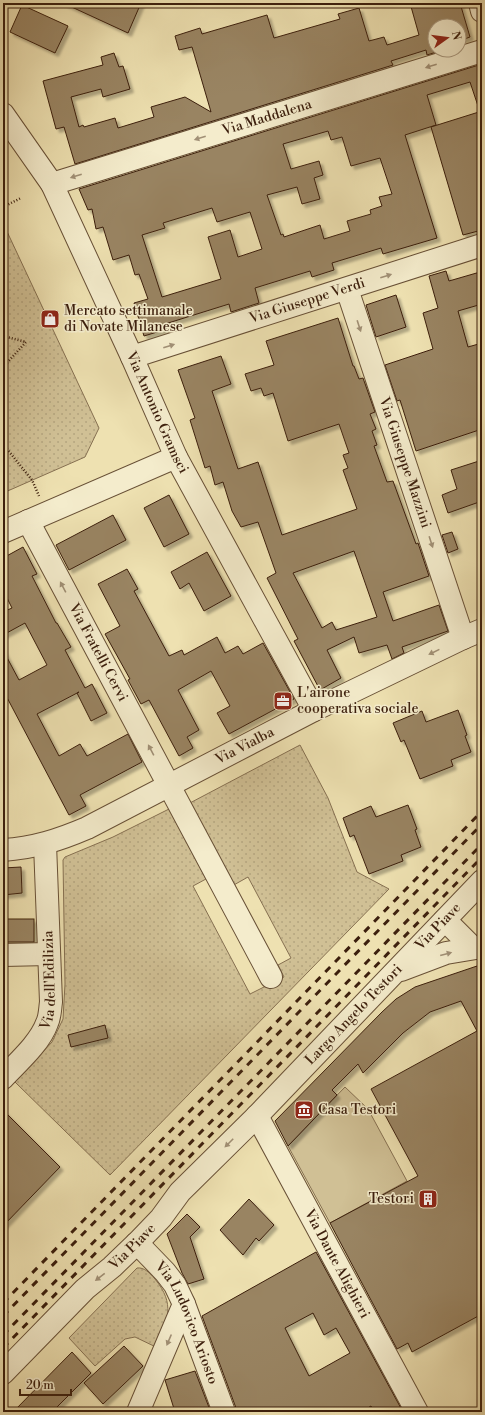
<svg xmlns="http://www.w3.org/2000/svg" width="485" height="1415" viewBox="0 0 485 1415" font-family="'Libre Bodoni',serif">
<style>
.grass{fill:url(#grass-dots);stroke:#867051}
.garden{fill:#d0c095;stroke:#867051}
.building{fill:#998462;stroke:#3c1f0d;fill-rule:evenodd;filter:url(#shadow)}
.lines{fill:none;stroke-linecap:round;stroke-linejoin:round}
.minor-casing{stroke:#685036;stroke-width:24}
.path{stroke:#3c1f0d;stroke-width:2.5;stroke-dasharray:1 2;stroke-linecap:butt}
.minor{stroke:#f4eccc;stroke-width:22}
.rail{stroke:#3c1f0d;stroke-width:3;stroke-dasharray:7 7;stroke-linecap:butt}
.oneway{fill:#a19076}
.labels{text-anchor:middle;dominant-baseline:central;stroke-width:3;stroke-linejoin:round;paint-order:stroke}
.street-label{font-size:14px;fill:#3c1f0d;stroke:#f4eccc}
.poi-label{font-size:14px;fill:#3c1f0d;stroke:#f4eccc;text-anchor:start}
</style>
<defs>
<pattern id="grass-dots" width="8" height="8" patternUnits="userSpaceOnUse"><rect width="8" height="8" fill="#d0c095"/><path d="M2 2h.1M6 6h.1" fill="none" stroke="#b4a57f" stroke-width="1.8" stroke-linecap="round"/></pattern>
<filter id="shadow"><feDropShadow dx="3.5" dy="3.5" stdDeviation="1" flood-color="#0004"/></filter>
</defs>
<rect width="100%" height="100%" fill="#eee1b1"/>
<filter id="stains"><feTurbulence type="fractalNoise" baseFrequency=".005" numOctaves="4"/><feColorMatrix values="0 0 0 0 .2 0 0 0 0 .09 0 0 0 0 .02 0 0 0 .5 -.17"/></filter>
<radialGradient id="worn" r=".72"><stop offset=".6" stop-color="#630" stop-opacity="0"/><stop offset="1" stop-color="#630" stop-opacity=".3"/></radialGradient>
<g class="grass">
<polygon points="3,223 99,428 85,457 3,493"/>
<polygon points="300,745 328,798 357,872 389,889 110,1175 15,1082 52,1042 63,1019 65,984 63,860 65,857 113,837 169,809 206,879 193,886 250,994 284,977 278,965 291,958 248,877 232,886 188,804"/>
<path d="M137,1268C144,1267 150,1273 155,1279C176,1305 167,1319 158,1348L135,1337L125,1339L95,1366L69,1338Z"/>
</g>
<polygon class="garden" points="345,1087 368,1109 407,1181 330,1223 288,1146"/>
<g class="building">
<polygon points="63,3 141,3 128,33"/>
<polygon points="410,3 460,3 470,37 459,41 459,26 435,26 435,50 443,50 427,55 426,50 391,61 393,65 75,164 64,127 56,129 43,81 103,65 101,57 114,53 119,67 123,66 130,89 103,97 101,89 71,97 79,127 83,125 84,127 115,118 118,128 154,117 151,107 185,97 211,112 192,47 179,50 175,36 200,28 202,34 267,15 274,38 340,19 338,14 359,8 369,41 384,37 387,45 419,35"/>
<polygon points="22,5 68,26 55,53 10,32"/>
<path d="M482,64V108L479,109L470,82L427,95L436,125L405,135L437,238L383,254L381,248L332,263L334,270L312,277L310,271L255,288L259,303L231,312L229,304L165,324L167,329L144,336L134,303L148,299L139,274L135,275L129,255L113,260L103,227L96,229L92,209L88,210L79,189ZM328,131L331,140L342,137L351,166L380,158L392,194L379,197L382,206L370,210L371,214L347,221L350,231L324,239L320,225L284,237L283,234L281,235L267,195L297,187L302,204L320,199L314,178L323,175L319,161L291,169L283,144ZM212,208L217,222L250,212L262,249L238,257L230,230L208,237L221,279L162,297L142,235L165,228L163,223Z"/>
<polygon points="482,111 482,230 463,235 431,127"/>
<polygon points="446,271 449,281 480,272 482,280 482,304 458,311 468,347 482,343 482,429 416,451 400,400 397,401 385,365 433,349 423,313 438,308 429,276"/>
<polygon points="396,295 406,327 376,337 366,305"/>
<path d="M338,318L353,366H354L359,379L363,378L375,412L370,414L376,429L372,431L377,445L374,446L387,482L393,481L416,544L418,543L429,576L383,592L393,621L439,605L448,631L402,647L404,653L392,659L387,645L359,653L354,637L327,650L341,678L320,690L294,641L298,639L267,578L276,573L258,522L241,527L232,511L223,482L215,485L210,466L205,468L190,420L195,418L178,370L221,356L231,384L212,391L238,469L258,462L282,535L357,509L343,470L348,468L343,455L349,453L339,424L288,441L273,393L264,396L261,388L251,391L245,374L274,365L266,341ZM354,551L377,617L336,630L332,622L322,628L293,573Z"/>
<polygon points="479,461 482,470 482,501 448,513 442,495 457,489 451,470"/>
<polygon points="169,495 189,534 164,547 144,508"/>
<polygon points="113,515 126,540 69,570 56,545"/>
<polygon points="452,532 458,549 448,553 442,535"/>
<polygon points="23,547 37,574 32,576 56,623 57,623 71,647 65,650 85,688 92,684 107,713 91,721 77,693 79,692 37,714 59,756 80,744 87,756 128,734 142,762 80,795 86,806 69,815 3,690 3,650 19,680 47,665 25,623 3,635 3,612 12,608 3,590 3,558"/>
<polygon points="207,552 231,596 204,611 189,583 180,589 171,572"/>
<polygon points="127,569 138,589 134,591 169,656 182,650 184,655 217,637 225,653 238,646 243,654 263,643 294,699 229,734 217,713 230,706 211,671 178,690 199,730 187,737 193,748 179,756 149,700 141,704 128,680 130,679 105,634 120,626 98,584"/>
<polygon points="458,710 467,735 465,736 471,752 451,760 453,766 420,779 404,740 401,742 393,723 422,711 426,722"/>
<polygon points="408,805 417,829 415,830 421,847 401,855 403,861 369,874 354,835 350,837 343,818 371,806 376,817"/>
<polygon points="21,867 22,893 3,895 3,868"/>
<rect x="3" y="919" width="31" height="23"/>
<polygon points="477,966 482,981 482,1314 412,1352 408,1343 397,1349 330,1223 418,1176 371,1089 477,1031 461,1001 430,1012 403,1033 363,1073 358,1064 332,1090 337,1095 288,1146 275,1121 382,1012 396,999 415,987"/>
<polygon points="105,1025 108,1038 71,1047 68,1035"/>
<polygon points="3,1110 60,1167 3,1226"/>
<polygon points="249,1199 274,1225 259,1241 256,1238 243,1255 220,1230"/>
<polygon points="187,1214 200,1227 190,1237 204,1279 188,1284 182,1273 167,1234"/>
<path d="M316,1252L321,1261L403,1412H374L371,1406L361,1412H236V1408L202,1316ZM313,1313L324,1335L336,1328L350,1353L309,1376L285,1328Z"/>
<polygon points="124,1346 143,1366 103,1404 84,1383"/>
<polygon points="72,1352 91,1373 52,1412 13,1412"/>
<polygon points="195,1371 210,1410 205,1412 175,1412 165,1380"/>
</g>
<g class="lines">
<defs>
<g id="minor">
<polyline points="480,3 482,11"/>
<path id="s1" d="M3,114L52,184L132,357L176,457L314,710"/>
<path id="s2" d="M52,184L482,51"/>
<path id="s3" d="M347,289L463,638"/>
<path id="s4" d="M132,357L482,245"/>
<path id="s5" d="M28,521L271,977"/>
<polyline points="3,532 176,457"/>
<path id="s6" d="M3,850C34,848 59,840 87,828L314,710L463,638L482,630"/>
<polyline points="445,920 473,948"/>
<polyline points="3,955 49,954"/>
<polyline points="401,970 446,953 482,947"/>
<path id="s7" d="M3,1078C17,1063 40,1043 47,1023C50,1017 50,1009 51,1002L45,844"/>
<path id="s8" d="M257,1116L417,1412"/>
<path id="s9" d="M137,1243L165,1272L175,1285L184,1304L224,1412"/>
<path id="s10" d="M3,1373L85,1289L112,1267L137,1243L161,1218L180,1192L257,1116L482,881"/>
<polyline points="138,1412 184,1304"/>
</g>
</defs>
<use href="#minor" class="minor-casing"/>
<g class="path">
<polyline points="3,207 21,198"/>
<polyline points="3,336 26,342 5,365 4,373 6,395 3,427"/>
<polyline points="3,444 32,480 39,496"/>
</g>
<use href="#minor" class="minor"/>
<g class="rail">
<polyline points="3,1303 482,811"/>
<polyline points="3,1316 482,824"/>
<polyline points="3,1335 482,844"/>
<polyline points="3,1348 482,857"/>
</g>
</g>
<defs><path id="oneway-solid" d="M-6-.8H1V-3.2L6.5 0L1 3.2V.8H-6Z"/></defs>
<g class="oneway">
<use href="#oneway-solid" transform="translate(431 66) rotate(163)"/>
<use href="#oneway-solid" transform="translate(200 138) rotate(163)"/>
<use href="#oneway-solid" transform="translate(76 176) rotate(163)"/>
<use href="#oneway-solid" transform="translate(386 276) rotate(-18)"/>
<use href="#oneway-solid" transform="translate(359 326) rotate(72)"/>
<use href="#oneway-solid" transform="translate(169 346) rotate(-18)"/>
<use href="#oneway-solid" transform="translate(431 542) rotate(72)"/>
<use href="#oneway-solid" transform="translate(63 587) rotate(-118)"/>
<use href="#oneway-solid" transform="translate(434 652) rotate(154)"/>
<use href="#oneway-solid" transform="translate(151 750) rotate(-118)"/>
<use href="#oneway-solid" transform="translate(446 954) rotate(-15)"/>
<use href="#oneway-solid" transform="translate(229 1143) rotate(135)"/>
<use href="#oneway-solid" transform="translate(100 1277) rotate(142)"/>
<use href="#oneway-solid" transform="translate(169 1340) rotate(113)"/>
</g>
<defs>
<symbol id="shop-square" viewBox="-11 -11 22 22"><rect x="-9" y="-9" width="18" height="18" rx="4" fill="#8f2418" stroke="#f4eccc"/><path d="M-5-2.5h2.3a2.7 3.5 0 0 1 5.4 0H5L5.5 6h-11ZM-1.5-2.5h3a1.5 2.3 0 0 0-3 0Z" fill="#fff"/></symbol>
<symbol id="office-square" viewBox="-11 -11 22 22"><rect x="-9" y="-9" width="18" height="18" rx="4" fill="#8f2418" stroke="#f4eccc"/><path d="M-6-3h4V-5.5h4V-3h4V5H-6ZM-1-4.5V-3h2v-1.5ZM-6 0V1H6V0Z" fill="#fff"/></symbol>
<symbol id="museum-square" viewBox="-11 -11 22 22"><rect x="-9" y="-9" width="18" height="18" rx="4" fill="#8f2418" stroke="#f4eccc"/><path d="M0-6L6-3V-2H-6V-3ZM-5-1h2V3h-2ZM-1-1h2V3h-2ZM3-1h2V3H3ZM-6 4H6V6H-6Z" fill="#fff"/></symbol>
<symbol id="building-square" viewBox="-11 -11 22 22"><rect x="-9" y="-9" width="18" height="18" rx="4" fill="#8f2418" stroke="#f4eccc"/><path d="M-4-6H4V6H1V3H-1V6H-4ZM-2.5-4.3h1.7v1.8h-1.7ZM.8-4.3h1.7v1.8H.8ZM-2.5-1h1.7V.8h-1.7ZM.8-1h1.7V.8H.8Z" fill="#fff"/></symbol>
</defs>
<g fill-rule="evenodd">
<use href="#shop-square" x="39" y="308" width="22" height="22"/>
<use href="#office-square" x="272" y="690" width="22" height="22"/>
<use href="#museum-square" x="293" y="1099" width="22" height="22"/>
<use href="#building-square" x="417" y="1188" width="22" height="22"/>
</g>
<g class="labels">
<g class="street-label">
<text stroke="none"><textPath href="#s2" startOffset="225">Via Maddalena</textPath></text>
<text stroke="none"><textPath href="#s4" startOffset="184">Via Giuseppe Verdi</textPath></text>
<text stroke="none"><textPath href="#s1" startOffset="337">Via Antonio Gramsci</textPath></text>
<text stroke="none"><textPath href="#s3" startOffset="183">Via Giuseppe Mazzini</textPath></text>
<text stroke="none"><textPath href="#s5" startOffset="149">Via Fratelli Cervi</textPath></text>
<text stroke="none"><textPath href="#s6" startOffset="265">Via Vialba</textPath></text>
<text stroke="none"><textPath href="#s10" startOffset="624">Via Piave</textPath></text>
<text stroke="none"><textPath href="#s7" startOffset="114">Via dell'Edilizia</textPath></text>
<text stroke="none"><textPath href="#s10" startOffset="502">Largo Angelo Testori</textPath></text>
<text stroke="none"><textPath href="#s10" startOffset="181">Via Piave</textPath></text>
<text stroke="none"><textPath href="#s8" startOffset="168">Via Dante Alighieri</textPath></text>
<text stroke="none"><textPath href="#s9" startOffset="96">Via Ludovico Ariosto</textPath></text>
</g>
<g class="poi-label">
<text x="64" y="311">Mercato settimanale<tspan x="64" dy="16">di Novate Milanese</tspan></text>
<text x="297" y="693">L'airone<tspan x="297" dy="16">cooperativa sociale</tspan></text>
<text x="318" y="1110">Casa Testori</text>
<text x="414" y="1199" text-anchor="end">Testori</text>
</g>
</g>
<rect width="485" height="1415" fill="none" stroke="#eee1b1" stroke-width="16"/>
<rect x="4" y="4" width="477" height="1407" fill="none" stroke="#3c1f0d" stroke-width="2"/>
<rect x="8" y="8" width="469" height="1399" fill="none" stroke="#3c1f0d"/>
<g transform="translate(447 38) rotate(76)"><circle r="19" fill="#f4eccc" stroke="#aa9a80"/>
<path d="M0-3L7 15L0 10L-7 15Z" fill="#8f2418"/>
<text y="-6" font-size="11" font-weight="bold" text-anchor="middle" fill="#3c1f0d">N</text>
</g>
<path d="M20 1389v6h51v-6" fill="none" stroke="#3c1f0d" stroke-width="2"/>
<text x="26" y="1389" font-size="12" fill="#3c1f0d" stroke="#f4eccc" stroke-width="3" paint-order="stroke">20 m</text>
<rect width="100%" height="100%" filter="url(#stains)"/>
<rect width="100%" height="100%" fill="url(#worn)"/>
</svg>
